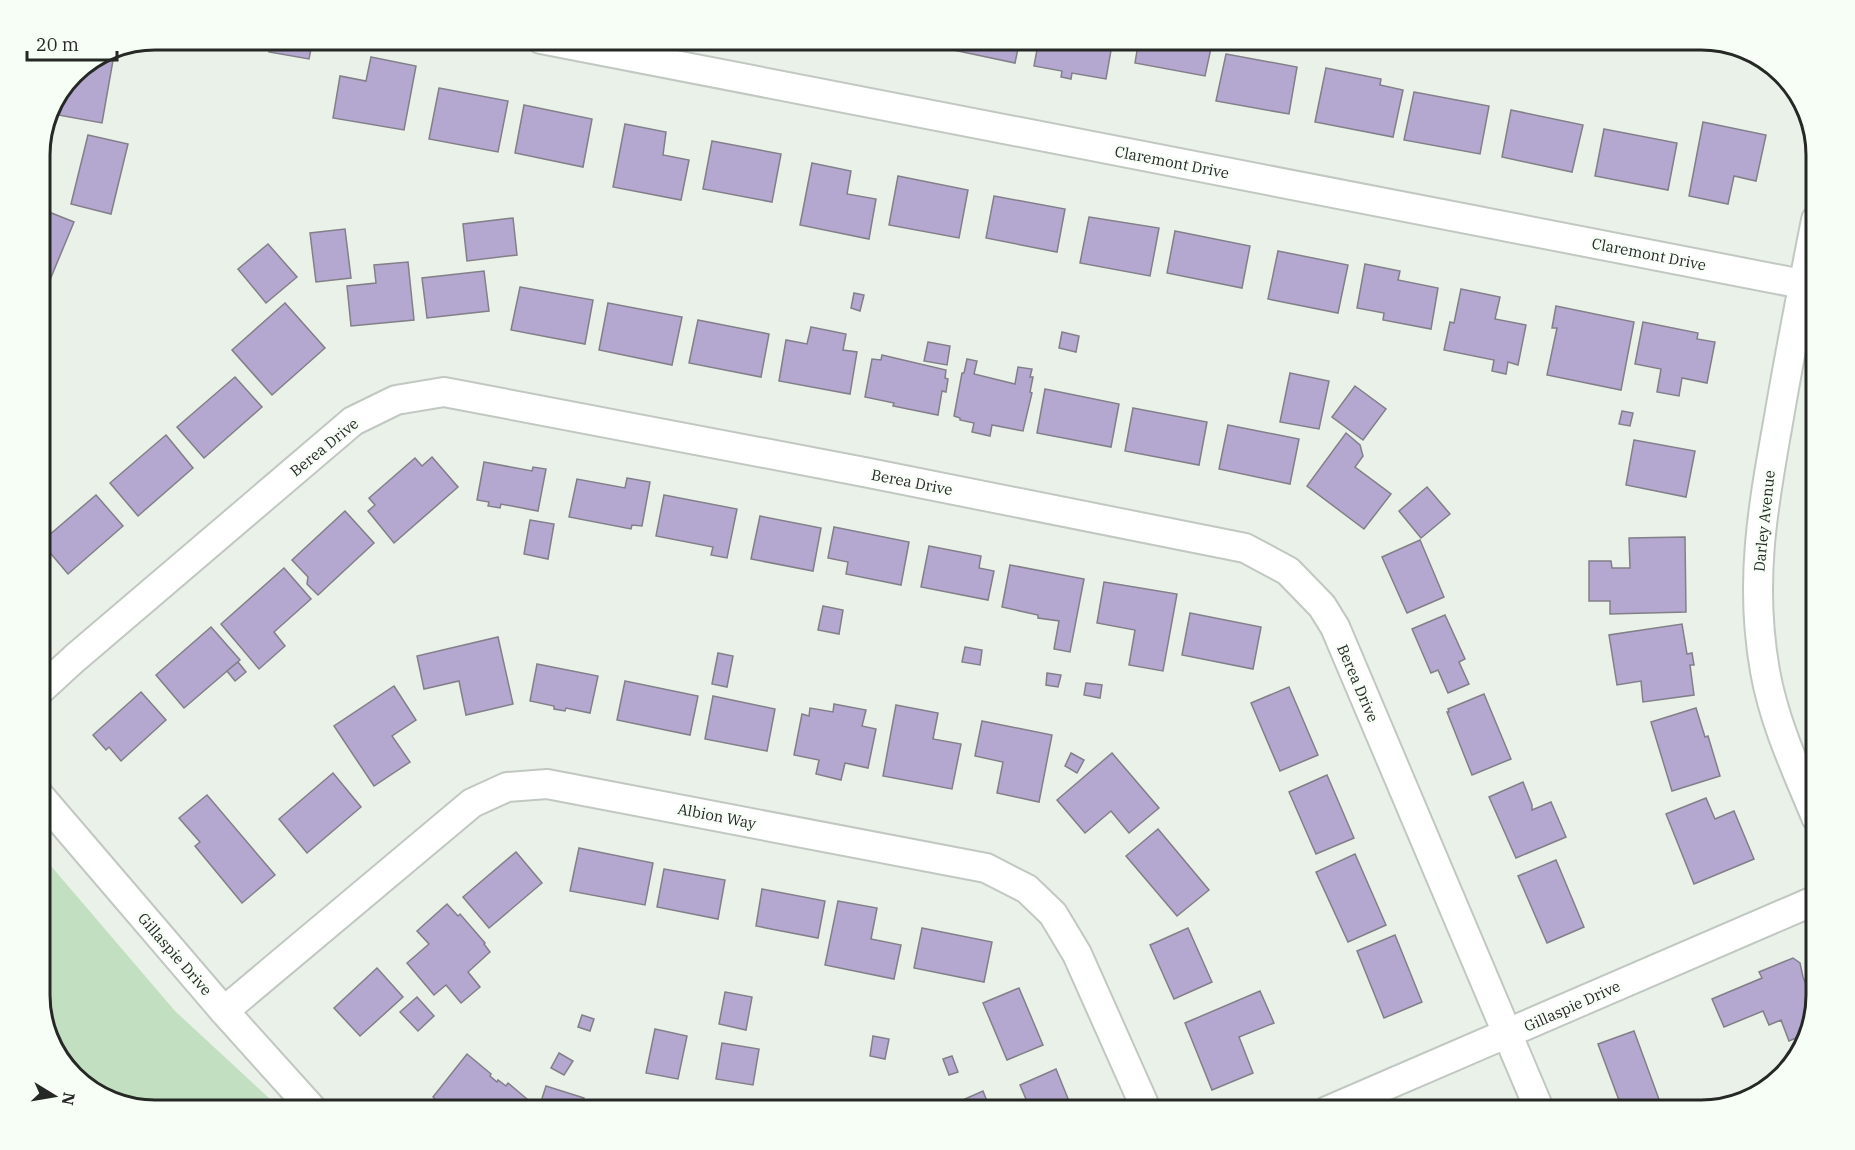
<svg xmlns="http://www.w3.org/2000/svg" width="1855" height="1150" viewBox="0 0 1855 1150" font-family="'IBM Plex Serif',serif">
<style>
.green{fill:#c2e0c1}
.building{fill:#b4a8d0;stroke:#827f88;stroke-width:1.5}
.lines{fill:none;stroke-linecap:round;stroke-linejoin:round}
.street-casing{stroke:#c1c8c1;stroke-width:32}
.street{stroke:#fff;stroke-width:28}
.labels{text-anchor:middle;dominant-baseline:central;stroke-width:4.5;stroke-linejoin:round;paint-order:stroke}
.street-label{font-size:15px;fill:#252825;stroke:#f6fef6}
.rim{fill:none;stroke:#252825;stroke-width:3}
</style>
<rect width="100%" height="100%" fill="#e9f1e9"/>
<polygon class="green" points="39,852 175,1011 283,1111 155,1111 97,1095 55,1054 39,1003"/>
<g class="building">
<polygon points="272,39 313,39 309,59 269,52"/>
<polygon points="941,39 1020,39 1015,63 939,47"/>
<polygon points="1039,39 1113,39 1106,79 1072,73 1071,79 1061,77 1062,71 1034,66"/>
<polygon points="1139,39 1213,39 1205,76 1135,63"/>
<polygon points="110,48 115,49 102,123 58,115 62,98 73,73"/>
<polygon points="1226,54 1297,67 1289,114 1216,101"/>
<polygon points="371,57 416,66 404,130 333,118 340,76 366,81"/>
<polygon points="1326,68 1381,79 1380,85 1403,90 1393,137 1315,122"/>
<polygon points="439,88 508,101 498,152 429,139"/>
<polygon points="1414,92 1489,106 1480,154 1404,140"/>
<polygon points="524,105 592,119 583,167 515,153"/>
<polygon points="1511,110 1583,125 1572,172 1502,157"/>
<polygon points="1703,122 1766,135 1756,181 1734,176 1728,204 1689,196"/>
<polygon points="625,124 666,132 663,155 689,160 681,200 613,187"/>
<polygon points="1604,129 1677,143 1668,190 1595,176"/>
<polygon points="88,135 128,144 111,214 71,204"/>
<polygon points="712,141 781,154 772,202 703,189"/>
<polygon points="812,163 851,171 847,194 876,199 869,239 800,225"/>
<polygon points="898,176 968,190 959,238 889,225"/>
<polygon points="994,196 1065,209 1057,252 986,238"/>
<polygon points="39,208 74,222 47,287 39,283"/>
<polygon points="1089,217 1159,228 1150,276 1080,263"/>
<polygon points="513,218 517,255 467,261 463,224"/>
<polygon points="345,229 351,278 316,282 310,233"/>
<polygon points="1175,231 1250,246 1242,288 1167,273"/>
<polygon points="268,244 297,277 266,303 238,269"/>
<polygon points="1278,251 1348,265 1338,313 1268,299"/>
<polygon points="408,262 414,320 351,326 347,286 376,283 374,265"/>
<polygon points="1365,264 1400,271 1398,280 1438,288 1431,329 1383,320 1384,313 1357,308"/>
<polygon points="484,271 489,311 427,318 422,278"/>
<polygon points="520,287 593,300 585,344 511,330"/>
<polygon points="1461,289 1500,297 1495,319 1526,325 1518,365 1508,362 1506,374 1492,371 1494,360 1444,350 1450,322 1454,323"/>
<polygon points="854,293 864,295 860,311 851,308"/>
<polygon points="285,303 325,348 272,395 232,350"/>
<polygon points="608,303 682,317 672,365 599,350"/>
<polygon points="1556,306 1634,322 1621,390 1547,375 1557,328 1552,328"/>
<polygon points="698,320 769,334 761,377 689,363"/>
<polygon points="1643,322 1698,333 1697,339 1715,342 1707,383 1682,378 1679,396 1657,392 1661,369 1635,364"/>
<polygon points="811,327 846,334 843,350 857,352 850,394 779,381 786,340 807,344"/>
<polygon points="1062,332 1079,336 1076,352 1059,348"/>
<polygon points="928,342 950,346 947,365 924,361"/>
<polygon points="882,355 946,370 945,378 948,379 946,392 942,391 938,415 893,406 894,403 865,397 872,359 881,360"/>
<polygon points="967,359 977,361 974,374 1015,384 1018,367 1032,369 1030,377 1033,377 1030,392 1032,393 1023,431 992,425 990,436 972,432 974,423 960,420 960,418 954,416 962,373 964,373"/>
<polygon points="1290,373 1329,381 1319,429 1280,422"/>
<polygon points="235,377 262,407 204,458 177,427"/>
<polygon points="1355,386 1386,409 1363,440 1332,417"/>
<polygon points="1045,389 1119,404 1111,447 1037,433"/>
<polygon points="1133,408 1207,422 1199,465 1125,451"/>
<polygon points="1622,411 1633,413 1630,426 1619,424"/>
<polygon points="1228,425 1299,439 1290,484 1219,469"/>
<polygon points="1346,433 1360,445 1363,456 1355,467 1391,494 1364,529 1307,486"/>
<polygon points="166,435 193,468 138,516 110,483"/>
<polygon points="1634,440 1695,451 1686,497 1626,485"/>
<polygon points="432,457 458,487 394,543 368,511 375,505 369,498 415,458 422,466"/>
<polygon points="484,462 532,471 533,467 546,469 538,511 501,504 500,508 488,506 489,502 477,500"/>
<polygon points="627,478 650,482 642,526 632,525 631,529 569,517 577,479 625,488"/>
<polygon points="1427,487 1450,514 1421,538 1399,511"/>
<polygon points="96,495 123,526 68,574 41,542"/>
<polygon points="664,495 737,509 727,558 711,555 713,547 656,536"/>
<polygon points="345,511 374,543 318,595 307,584 308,577 292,560"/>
<polygon points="760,516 821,528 813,571 751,559"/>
<polygon points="530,520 554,524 548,559 524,554"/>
<polygon points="834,527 909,542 901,585 846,574 848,562 828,558"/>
<polygon points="1685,537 1686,612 1610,614 1610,601 1589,601 1589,561 1611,561 1612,568 1630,568 1629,538"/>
<polygon points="1420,540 1444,597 1407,613 1382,557"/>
<polygon points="929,546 981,556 979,568 994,571 988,600 921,587"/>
<polygon points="1010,565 1084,579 1070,652 1054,649 1059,621 1038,618 1038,615 1002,607"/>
<polygon points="284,568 311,599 274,632 285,646 259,669 221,624"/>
<polygon points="39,576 47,584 39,591"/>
<polygon points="1104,582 1177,594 1163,671 1129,665 1135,630 1097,623"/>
<polygon points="823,606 843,610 839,634 818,630"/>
<polygon points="1190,613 1261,627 1253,669 1182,655"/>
<polygon points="1445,615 1465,659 1459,662 1469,684 1448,693 1438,670 1431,673 1412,629"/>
<polygon points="1682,624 1687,654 1692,653 1694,665 1690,665 1694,695 1643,702 1641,681 1617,685 1609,635"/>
<polygon points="211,627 240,660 184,708 156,675"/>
<polygon points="498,637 513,704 466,715 459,681 424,689 417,656"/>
<polygon points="965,647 982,650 980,665 962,662"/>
<polygon points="718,653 733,656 727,687 712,684"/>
<polygon points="238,662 246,672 235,681 227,671"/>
<polygon points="537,664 598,676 590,713 566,708 565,711 554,709 554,706 530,701"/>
<polygon points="1047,673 1061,675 1058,687 1046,685"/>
<polygon points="625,681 698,696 690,735 617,720"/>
<polygon points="1086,683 1102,685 1100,698 1084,695"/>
<polygon points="394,686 416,720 392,736 410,762 374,786 334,726"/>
<polygon points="1289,687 1318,755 1280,771 1251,703"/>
<polygon points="141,692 166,720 121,761 109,747 106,750 93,735"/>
<polygon points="1484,694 1511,759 1472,775 1447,712 1449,712 1448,709"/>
<polygon points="713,696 775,709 767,751 705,739"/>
<polygon points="834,704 866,710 862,726 876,729 868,768 845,763 841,780 816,774 819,760 794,755 802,714 809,716 810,708 833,712"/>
<polygon points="896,705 938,713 933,739 961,744 952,789 883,776"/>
<polygon points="1696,708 1705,737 1708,736 1720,776 1672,791 1651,722"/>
<polygon points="982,721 1052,735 1039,802 997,793 1003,762 975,756"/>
<polygon points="1071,753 1084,760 1077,773 1065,766"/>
<polygon points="1112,753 1159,808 1129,833 1111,811 1085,833 1057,800"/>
<polygon points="333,773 361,807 307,853 279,819"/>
<polygon points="1327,775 1354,838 1316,854 1289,792"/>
<polygon points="1523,782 1532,805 1532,810 1551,802 1566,837 1516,858 1489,797"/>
<polygon points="207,795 275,875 242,903 195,846 200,842 179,818"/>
<polygon points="1706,798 1715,819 1734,811 1754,859 1694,884 1666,814"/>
<polygon points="1158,829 1209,890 1177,916 1126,856"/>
<polygon points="579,848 653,863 645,905 570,891"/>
<polygon points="516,852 542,883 489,928 463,897"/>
<polygon points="1355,854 1386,925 1348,942 1316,872"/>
<polygon points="1556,860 1584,927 1547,943 1518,876"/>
<polygon points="664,869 725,880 718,919 657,907"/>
<polygon points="762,889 825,901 818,938 756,926"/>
<polygon points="838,901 877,908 871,939 901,945 894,979 825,965"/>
<polygon points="447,904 458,916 460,914 485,943 484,944 490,952 468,972 480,987 461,1003 446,985 434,995 407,963 429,944 417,931"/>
<polygon points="922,928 992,942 984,982 914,968"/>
<polygon points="1188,928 1212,982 1174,999 1150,945"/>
<polygon points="1395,935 1422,1002 1384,1018 1357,951"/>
<polygon points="1793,958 1800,963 1803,977 1814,1003 1806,1034 1789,1041 1781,1020 1769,1025 1763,1011 1724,1027 1712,999 1762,978 1759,972"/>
<polygon points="377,968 403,997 360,1036 334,1008"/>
<polygon points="1019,988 1043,1045 1007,1060 983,1003"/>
<polygon points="1260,991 1274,1023 1239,1037 1253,1073 1212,1090 1185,1023"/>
<polygon points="725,992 752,997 746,1030 719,1024"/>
<polygon points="417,997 434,1016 418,1031 400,1012"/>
<polygon points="582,1015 594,1019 590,1031 578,1027"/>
<polygon points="655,1029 687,1036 678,1079 646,1073"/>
<polygon points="1634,1031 1660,1102 1637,1111 1623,1111 1598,1044"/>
<polygon points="873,1036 889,1039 885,1059 870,1056"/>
<polygon points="722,1043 759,1049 753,1085 716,1079"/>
<polygon points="559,1053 573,1061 564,1075 551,1068"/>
<polygon points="467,1054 491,1074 490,1076 497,1082 498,1080 506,1086 508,1083 527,1099 525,1101 527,1102 520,1111 449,1111 435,1099 433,1097"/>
<polygon points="952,1056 958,1072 949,1075 943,1059"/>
<polygon points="1056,1069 1073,1111 1031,1111 1020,1085"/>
<polygon points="546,1086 584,1098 580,1108 591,1111 538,1111"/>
<polygon points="983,1091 991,1111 959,1111 956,1103"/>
<polygon points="1468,1100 1473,1111 1445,1111"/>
<polygon points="862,1108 862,1111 827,1111"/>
</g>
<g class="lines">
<defs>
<g id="street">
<polyline points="541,39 1802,284"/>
<path d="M1816,220C1803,286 1790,352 1779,417C1763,506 1749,581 1765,671C1774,722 1796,769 1816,817"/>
<polyline points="39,691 75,658 353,421 396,400 444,392 864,472 1245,548 1288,571 1322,606 1335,627 1540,1111"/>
<polyline points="39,795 224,1011 314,1111"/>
<polyline points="224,1011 472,803 507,787 547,784 986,868 1027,889 1053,914 1077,954 1147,1111"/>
<polyline points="1327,1111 1816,900"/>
</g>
</defs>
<use href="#street" class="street-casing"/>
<use href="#street" class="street"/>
</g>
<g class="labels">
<g class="street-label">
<text transform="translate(1172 162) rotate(11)">Claremont Drive</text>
<text transform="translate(1649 254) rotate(11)">Claremont Drive</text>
<text transform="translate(324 447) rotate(-39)">Berea Drive</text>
<text transform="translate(912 482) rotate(11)">Berea Drive</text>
<text transform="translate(1764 521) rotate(-84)">Darley Avenue</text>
<text transform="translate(1358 683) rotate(67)">Berea Drive</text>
<text transform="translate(717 816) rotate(11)">Albion Way</text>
<text transform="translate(175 954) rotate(49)">Gillaspie Drive</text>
<text transform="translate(1572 1006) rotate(-24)">Gillaspie Drive</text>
</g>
</g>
<path d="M0 0H1855V1150H0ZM155 50H1701A105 105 0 0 1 1806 155V995A105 105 0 0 1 1701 1100H155A105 105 0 0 1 50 995V155A105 105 0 0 1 155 50Z" fill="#f6fef6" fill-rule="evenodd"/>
<path class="rim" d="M155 50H1701A105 105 0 0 1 1806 155V995A105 105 0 0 1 1701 1100H155A105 105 0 0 1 50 995V155A105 105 0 0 1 155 50Z"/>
<g transform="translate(54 1096) rotate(101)" stroke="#f6fef6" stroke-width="4.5" paint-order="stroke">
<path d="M0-4.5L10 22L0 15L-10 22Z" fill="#252825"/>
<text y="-9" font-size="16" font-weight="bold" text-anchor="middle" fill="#252825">N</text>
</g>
<path d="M27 51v9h90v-9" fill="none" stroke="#252825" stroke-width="3"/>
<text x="36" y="51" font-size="18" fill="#252825" stroke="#f6fef6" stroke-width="4.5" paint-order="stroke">20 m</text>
</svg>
